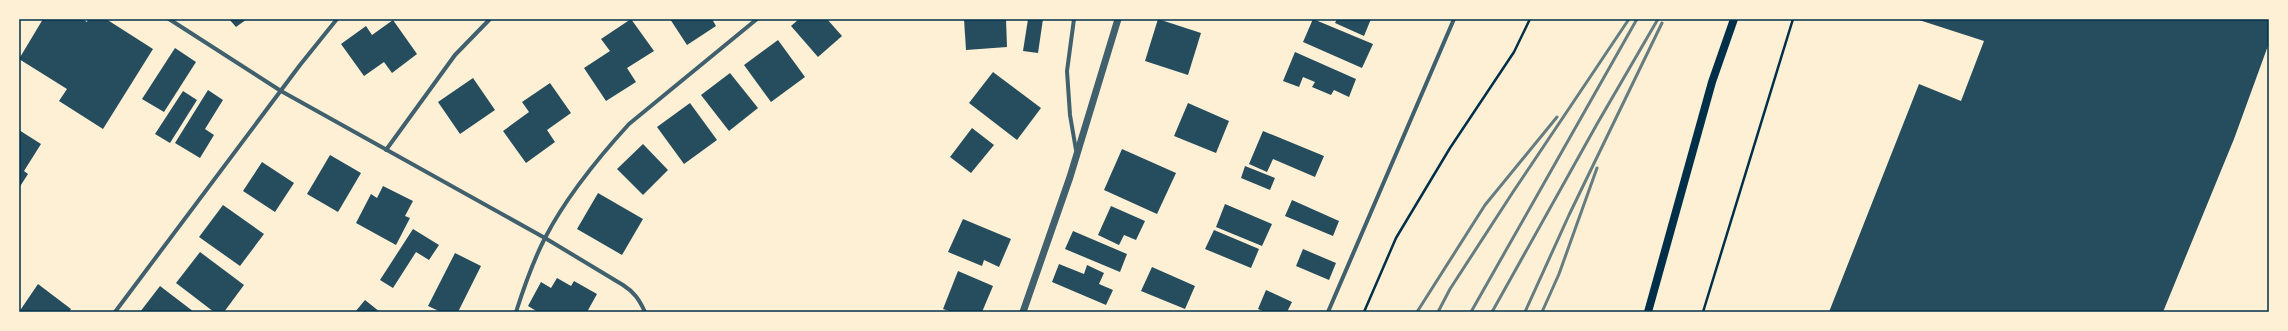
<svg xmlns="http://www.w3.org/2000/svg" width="2288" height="331" viewBox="0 0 2288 331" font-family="'Golos Text',sans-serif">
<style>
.building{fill:#264d5e}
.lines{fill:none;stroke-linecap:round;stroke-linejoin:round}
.path{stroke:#003049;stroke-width:2.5}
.minor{stroke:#3f606c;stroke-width:4}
.tertiary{stroke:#3f606c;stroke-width:7}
.secondary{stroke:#003049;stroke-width:8}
.rail{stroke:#657d81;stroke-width:3}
.neatline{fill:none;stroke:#003049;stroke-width:1.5}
</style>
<rect width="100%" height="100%" fill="#fdf0d5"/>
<g class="building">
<polygon points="43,19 82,19 87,22 88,19 106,19 153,49 103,129 59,101 67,89 19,59"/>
<polygon points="229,19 247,19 236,27"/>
<polygon points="631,19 654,51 627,68 636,82 606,101 584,68 610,51 601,39"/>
<polygon points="670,19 712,19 716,26 687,45"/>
<polygon points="799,19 827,19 842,36 818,57 791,26"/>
<polygon points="964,19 1006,19 1007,47 966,50"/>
<polygon points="1028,19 1043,19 1038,53 1023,51"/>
<polygon points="1158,19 1201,33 1188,75 1145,61"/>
<polygon points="1313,19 1373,44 1362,68 1303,42"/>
<polygon points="1337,19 1371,19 1364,36 1335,23"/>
<polygon points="1916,19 2269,19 2269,43 2234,139 2163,312 1829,312 1919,84 1961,101 1984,41"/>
<polygon points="393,20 417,54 392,73 384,62 364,76 341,44 366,26 372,35"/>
<polygon points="778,40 805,77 771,102 744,65"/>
<polygon points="175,48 196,62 164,112 142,99"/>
<polygon points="1295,52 1356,79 1349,97 1334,90 1331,95 1312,87 1315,82 1303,77 1299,87 1283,81"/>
<polygon points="993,72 1041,108 1017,140 969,103"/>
<polygon points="730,73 758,108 729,131 701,95"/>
<polygon points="473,78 495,110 460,134 438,102"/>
<polygon points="550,83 571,113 547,130 555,142 526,163 503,131 529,112 522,102"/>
<polygon points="208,90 223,100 205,129 214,135 200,158 175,143"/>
<polygon points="183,91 197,100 170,143 155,134"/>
<polygon points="690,103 717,140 684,164 657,127"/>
<polygon points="1188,103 1229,121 1216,153 1174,136"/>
<polygon points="972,128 994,145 971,173 950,157"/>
<polygon points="19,130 41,144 24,171 28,174 19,188"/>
<polygon points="1263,131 1324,156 1315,177 1273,159 1267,172 1249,164"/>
<polygon points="643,144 668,170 643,195 617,169"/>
<polygon points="1122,149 1176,173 1157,214 1104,190"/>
<polygon points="330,155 361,173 338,212 307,194"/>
<polygon points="262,162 294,183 275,212 243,191"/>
<polygon points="1245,166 1275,178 1270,190 1241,178"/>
<polygon points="383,186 413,201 405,216 410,218 396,245 356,223 371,194 377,198"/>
<polygon points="598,193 643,219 622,255 577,229"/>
<polygon points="1292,200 1339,221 1333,236 1285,216"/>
<polygon points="1225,204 1272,224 1262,246 1216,227"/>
<polygon points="223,205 264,234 240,266 199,237"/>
<polygon points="1111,206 1145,221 1136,240 1124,235 1119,245 1098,235"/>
<polygon points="963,219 1011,239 999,267 984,260 982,266 948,252"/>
<polygon points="413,229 439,245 429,260 416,252 393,288 380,280"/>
<polygon points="1214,230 1259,249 1251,268 1205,249"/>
<polygon points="1073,231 1127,254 1120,272 1065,249"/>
<polygon points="1303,249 1336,263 1329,280 1296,266"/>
<polygon points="200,252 244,285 224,312 214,312 176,283"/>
<polygon points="455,253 481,266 458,312 441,312 428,306"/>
<polygon points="1059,264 1084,274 1087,265 1104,273 1099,284 1113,290 1106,305 1052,282"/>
<polygon points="1152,267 1195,286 1185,309 1141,291"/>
<polygon points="958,271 993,286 982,312 952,312 943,309"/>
<polygon points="557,278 571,286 574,281 597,294 587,312 538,312 528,306 541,282 551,288"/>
<polygon points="38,284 71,309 69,312 19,312"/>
<polygon points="160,286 194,312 140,312"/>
<polygon points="1266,290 1292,302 1287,312 1265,312 1258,309"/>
<polygon points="365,300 380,312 355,312"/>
</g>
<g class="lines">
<g class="path">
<polyline points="1364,312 1396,238 1450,148 1514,52 1530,19"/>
<polyline points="1703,312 1793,19"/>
</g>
<g class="minor">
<path d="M169,19L281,91L545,238L623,285C634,292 639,299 645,312"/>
<polyline points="1074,19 1067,71 1070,115 1076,150"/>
<polyline points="386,150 455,55 490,19"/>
<polyline points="115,312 300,65 337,19"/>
<path d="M516,312C524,287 533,261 545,238C566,197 598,158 629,124L757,19"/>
<polyline points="1328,312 1454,19"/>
</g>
<polyline class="tertiary" points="1023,312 1070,177 1118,19"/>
<polyline class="secondary" points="1648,312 1712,82 1734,19"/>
<g class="rail">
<polyline points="1417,312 1485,205 1557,117"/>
<polyline points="1438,312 1450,289 1513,192 1629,19"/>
<polyline points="1471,312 1637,19"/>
<polyline points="1492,312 1597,124 1658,19"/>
<polyline points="1525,312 1569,215 1662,23"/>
<polyline points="1542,312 1559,274 1597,168"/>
</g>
</g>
<rect width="2288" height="331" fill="none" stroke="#fdf0d5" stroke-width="40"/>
<rect x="20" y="20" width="2248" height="291" class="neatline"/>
</svg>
